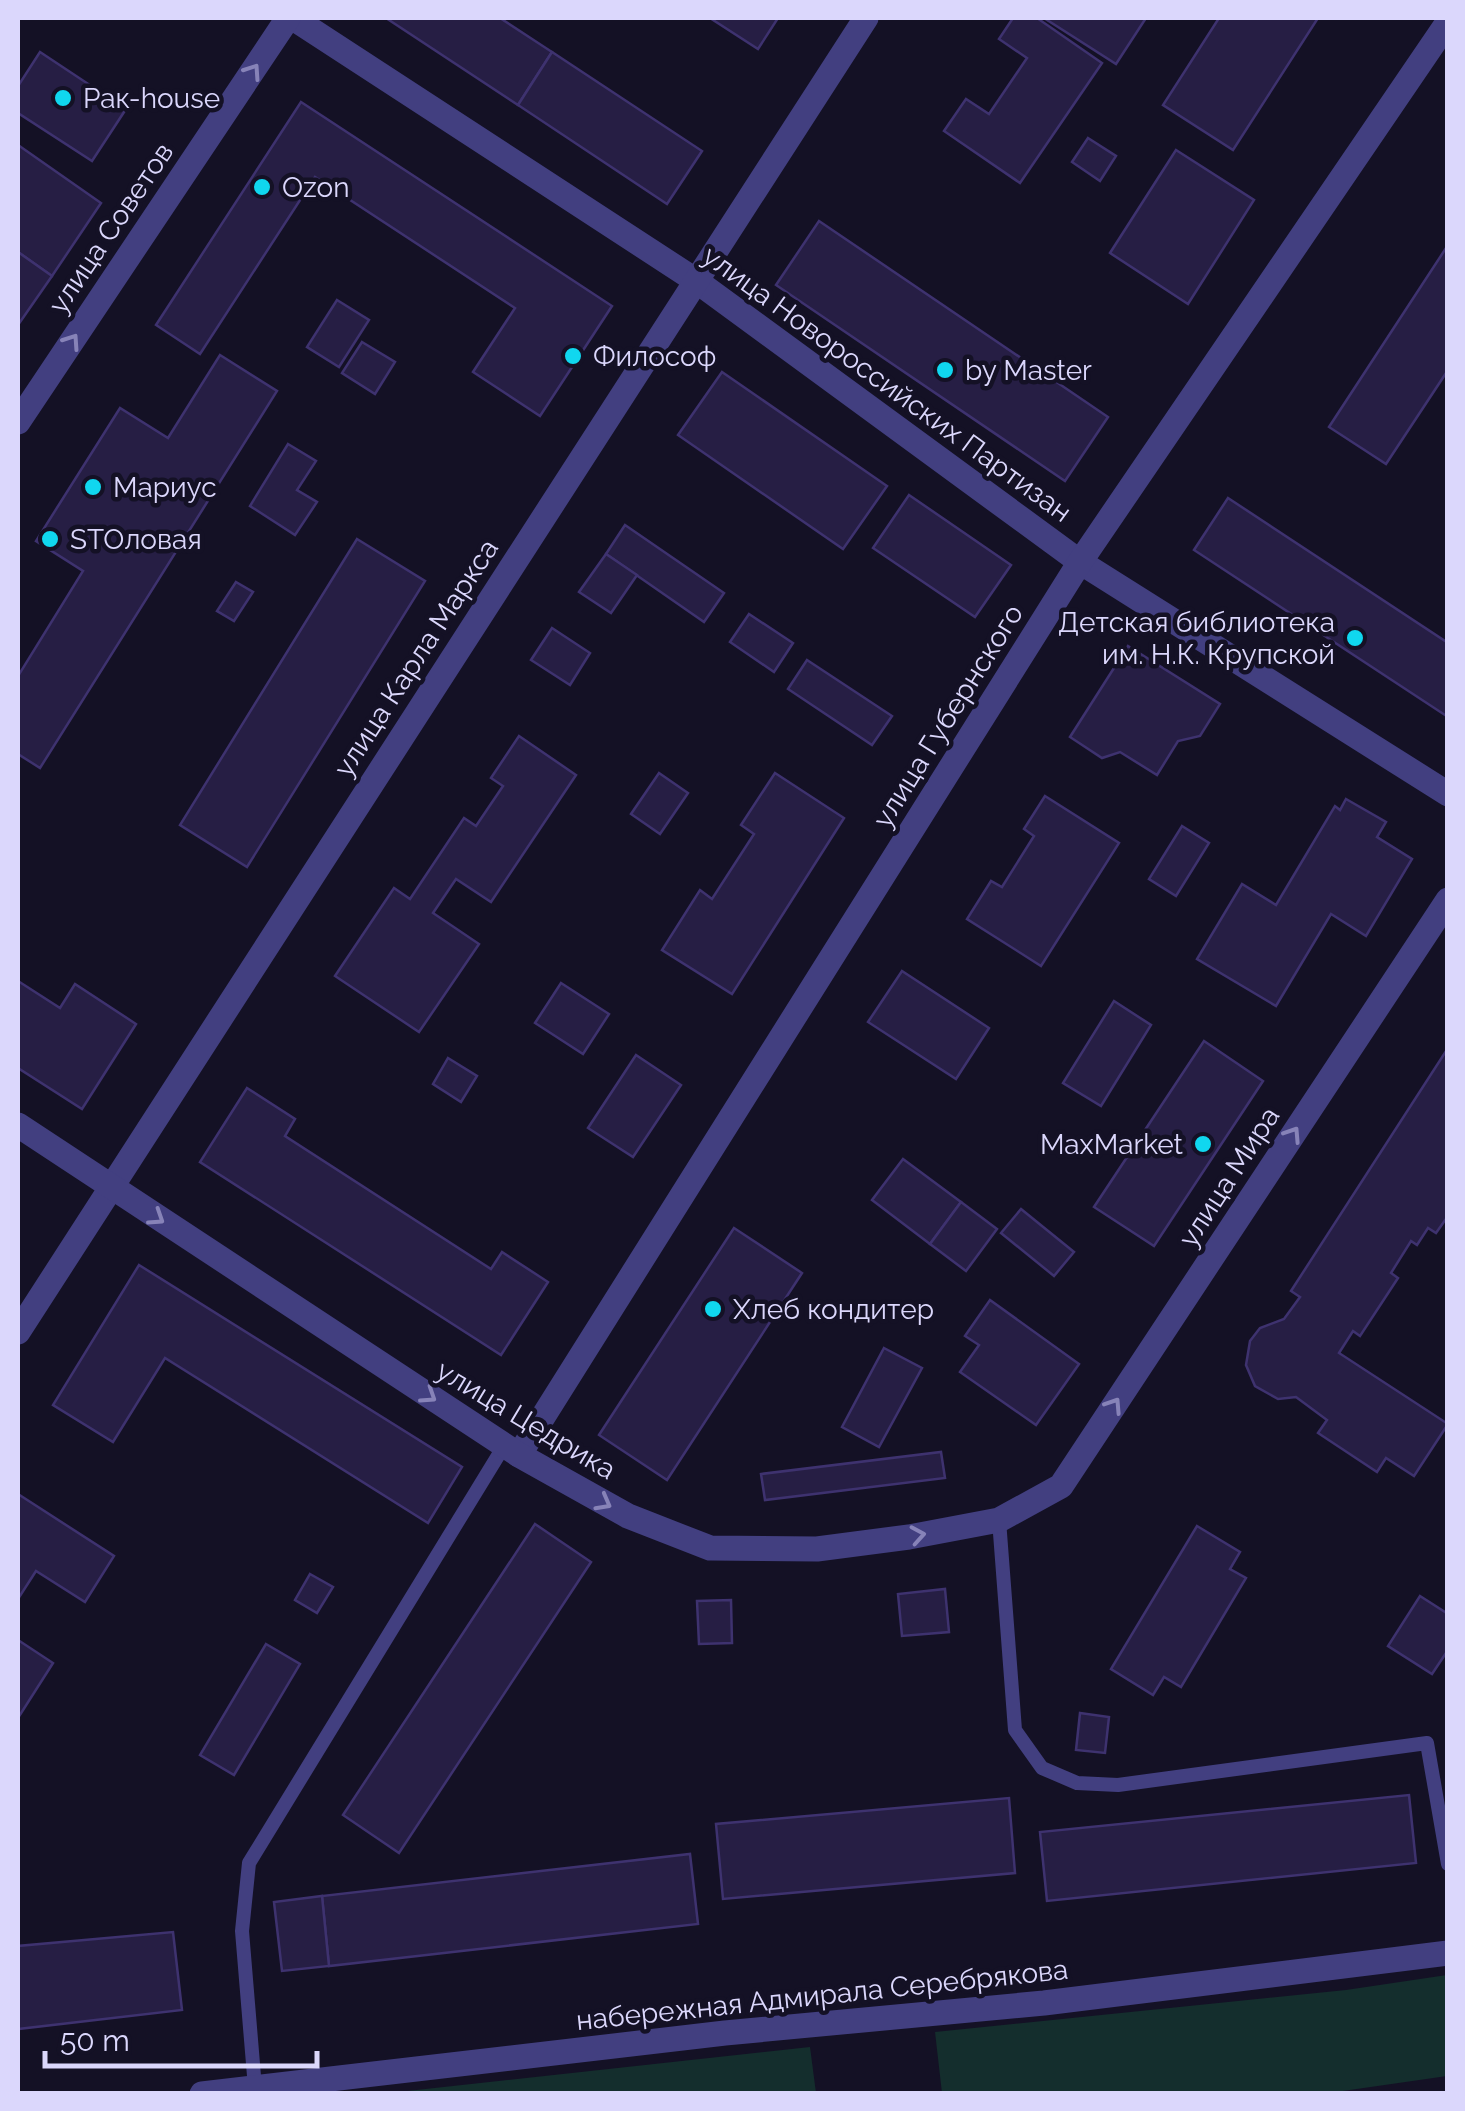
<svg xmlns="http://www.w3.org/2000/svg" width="1465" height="2111" viewBox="0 0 1465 2111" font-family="Raleway,sans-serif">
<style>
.green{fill:#142e2d}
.building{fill:#261e44;stroke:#3e326f;stroke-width:2.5}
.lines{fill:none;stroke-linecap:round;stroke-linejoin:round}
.service{stroke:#423f80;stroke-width:14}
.minor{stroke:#423f80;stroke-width:25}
.tertiary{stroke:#423f80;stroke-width:25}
.oneway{stroke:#8783b8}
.poi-dot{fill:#10d7ef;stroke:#141125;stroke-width:4}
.labels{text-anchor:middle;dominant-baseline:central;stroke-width:9;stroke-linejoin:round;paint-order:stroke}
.poi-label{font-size:28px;fill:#dbd7fc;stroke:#141125;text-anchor:start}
.street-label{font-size:28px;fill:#dbd7fc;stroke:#141125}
</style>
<rect width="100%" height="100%" fill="#141125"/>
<g class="green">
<polygon points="1447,1975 1447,2076 1322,2094 942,2093 935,2032 1346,1990"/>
<polygon points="810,2047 816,2093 389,2093"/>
</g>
<g class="building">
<polygon points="386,18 500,18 552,52 518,105"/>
<polygon points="710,18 778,18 758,49"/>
<polygon points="1013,18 1037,18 1102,63 1020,183 944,131 966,99 989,114 1027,58 999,39"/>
<polygon points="1044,18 1146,18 1116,64"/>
<polygon points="1219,18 1318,18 1233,150 1163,105"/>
<polygon points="40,52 126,109 92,161 18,113 18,86"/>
<polygon points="552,52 702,151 667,204 518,105"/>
<polygon points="301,102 612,306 540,416 473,372 515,308 315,177 200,354 156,325"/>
<polygon points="1088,138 1116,156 1100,181 1072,162"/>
<polygon points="18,145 101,203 52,276 18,252"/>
<polygon points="1176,150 1254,200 1188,304 1110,253"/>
<polygon points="819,221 1108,417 1065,481 776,285"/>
<polygon points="1448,245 1448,370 1386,464 1329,427"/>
<polygon points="18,252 52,276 18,325"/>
<polygon points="337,300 369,320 339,367 307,347"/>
<polygon points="362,342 395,362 375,394 342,373"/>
<polygon points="220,355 277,391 40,768 18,754 18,676 83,571 36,541 120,408 168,438"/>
<polygon points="722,372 887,486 843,549 678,435"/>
<polygon points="288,444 316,461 297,490 317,502 295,535 250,506"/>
<polygon points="909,495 1011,565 975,617 873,548"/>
<polygon points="1228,498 1448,643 1448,717 1194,550"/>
<polygon points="625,525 724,593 704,622 606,554"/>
<polygon points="357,539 425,581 247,867 180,825"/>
<polygon points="606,554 637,575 611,613 579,592"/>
<polygon points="236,582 253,592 234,621 217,611"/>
<polygon points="749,614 793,643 774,672 730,642"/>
<polygon points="552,628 590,653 570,685 531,660"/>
<polygon points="1128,646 1220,704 1200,736 1178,741 1157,775 1120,752 1102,758 1070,737"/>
<polygon points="807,660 892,716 872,745 788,689"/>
<polygon points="519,736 576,775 491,902 456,879 433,913 479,944 419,1032 335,976 394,888 410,899 464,818 476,826 503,786 491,778"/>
<polygon points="659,773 688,793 660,834 631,814"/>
<polygon points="775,773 844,818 732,994 662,950 700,890 712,899 754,834 741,825"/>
<polygon points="1045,796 1119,843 1041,966 967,919 991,881 1002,887 1034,836 1024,829"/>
<polygon points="1346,799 1386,822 1377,837 1412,859 1366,936 1331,914 1276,1006 1197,959 1242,884 1276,905 1335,806 1340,810"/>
<polygon points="1182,826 1209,843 1176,896 1149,879"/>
<polygon points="902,971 989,1028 956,1079 868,1022"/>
<polygon points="18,981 60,1008 75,984 136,1024 82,1109 18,1068"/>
<polygon points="561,983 609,1014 583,1054 535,1023"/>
<polygon points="1114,1001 1151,1025 1101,1106 1063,1083"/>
<polygon points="1204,1041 1263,1081 1154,1246 1094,1207"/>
<polygon points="1448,1048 1448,1216 1436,1233 1428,1228 1417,1245 1411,1241 1391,1273 1398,1278 1360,1336 1353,1331 1339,1353 1448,1424 1414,1476 1386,1458 1377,1472 1318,1433 1327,1420 1296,1397 1278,1399 1255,1386 1246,1365 1250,1341 1260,1328 1284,1319 1300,1297 1291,1291"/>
<polygon points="636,1055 681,1085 633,1157 588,1128"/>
<polygon points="448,1058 477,1076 461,1102 433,1084"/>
<polygon points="247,1088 295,1119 285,1136 491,1269 502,1252 548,1282 501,1355 200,1162"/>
<polygon points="903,1159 961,1202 930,1244 872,1200"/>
<polygon points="961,1202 997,1229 966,1271 930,1244"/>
<polygon points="1021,1209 1074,1252 1054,1276 1001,1233"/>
<polygon points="734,1228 802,1273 667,1480 599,1435"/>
<polygon points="139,1265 462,1467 428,1523 165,1358 113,1442 53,1405"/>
<polygon points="990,1300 1079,1364 1036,1425 960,1372 979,1345 965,1336"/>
<polygon points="884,1348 922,1368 879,1447 842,1427"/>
<polygon points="941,1452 945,1478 765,1500 761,1474"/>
<polygon points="18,1494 114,1556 85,1602 36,1571 18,1599"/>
<polygon points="535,1524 591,1562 399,1853 343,1815"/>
<polygon points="1197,1526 1240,1552 1230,1569 1246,1578 1181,1687 1164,1677 1153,1695 1111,1669"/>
<polygon points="310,1574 333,1587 317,1613 295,1600"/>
<polygon points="945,1589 949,1632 902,1636 898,1594"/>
<polygon points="1420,1596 1448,1614 1448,1650 1432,1674 1388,1646"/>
<polygon points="731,1600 732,1643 699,1644 697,1601"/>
<polygon points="18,1640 53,1663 18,1718"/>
<polygon points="266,1644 300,1664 234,1775 200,1755"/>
<polygon points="1080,1713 1109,1717 1105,1753 1076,1750"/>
<polygon points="1409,1795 1416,1863 1047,1901 1040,1832"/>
<polygon points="1009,1798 1015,1873 723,1899 716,1824"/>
<polygon points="690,1854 698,1924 329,1966 322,1896"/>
<polygon points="322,1896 329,1966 282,1971 274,1902"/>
<polygon points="173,1932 182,2010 18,2029 18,1946"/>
</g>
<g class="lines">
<g class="service">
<polyline points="999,1520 1015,1730 1042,1768 1077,1783 1118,1785 1427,1743 1448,1864"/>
<polyline points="255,2088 242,1931 249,1863 504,1446"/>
</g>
<g class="minor">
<polyline points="293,18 695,280 1080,562 1448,794"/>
<polyline points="18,1332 866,18"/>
<polyline points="519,1455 1080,562 1448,22"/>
<polyline points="202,2094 725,2033 1044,2003 1448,1953"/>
</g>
<g class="tertiary">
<polyline points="18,422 288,18"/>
<polyline points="18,1125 519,1455 628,1516 710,1548 817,1549 909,1537 999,1520 1061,1486 1448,900"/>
</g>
</g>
<defs><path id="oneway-chevron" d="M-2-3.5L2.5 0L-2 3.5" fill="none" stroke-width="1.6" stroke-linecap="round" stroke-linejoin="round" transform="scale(2.5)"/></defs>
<g class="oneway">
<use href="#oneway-chevron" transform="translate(253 71) rotate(-56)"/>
<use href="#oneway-chevron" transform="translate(72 341) rotate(-56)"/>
<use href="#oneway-chevron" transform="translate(1293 1134) rotate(-57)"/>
<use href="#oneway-chevron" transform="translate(157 1218) rotate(33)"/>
<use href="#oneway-chevron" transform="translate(429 1396) rotate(33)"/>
<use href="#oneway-chevron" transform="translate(1114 1405) rotate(-57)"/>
<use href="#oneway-chevron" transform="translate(604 1503) rotate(29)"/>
<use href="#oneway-chevron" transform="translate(918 1535) rotate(-10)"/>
</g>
<g class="poi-dot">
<circle cx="63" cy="98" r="10"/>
<circle cx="262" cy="187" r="10"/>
<circle cx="573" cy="356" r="10"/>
<circle cx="945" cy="370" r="10"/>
<circle cx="93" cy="487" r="10"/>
<circle cx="50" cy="539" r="10"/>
<circle cx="1355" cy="638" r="10"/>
<circle cx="1203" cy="1144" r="10"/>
<circle cx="713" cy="1309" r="10"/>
</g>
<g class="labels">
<g class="poi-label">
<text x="83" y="98">Рак-house</text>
<text x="282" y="187">Ozon</text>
<text x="593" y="356">Философ</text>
<text x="965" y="370">by Master</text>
<text x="113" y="487">Мариус</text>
<text x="70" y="539">STOловая</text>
<text x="1335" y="622" text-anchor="end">Детская библиотека<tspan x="1335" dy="32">им. Н.К. Крупской</tspan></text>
<text x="1183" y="1144" text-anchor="end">MaxMarket</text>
<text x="733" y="1309">Хлеб кондитер</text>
</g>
<g class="street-label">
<text transform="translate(111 228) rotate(-56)">улица Советов</text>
<text transform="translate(887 384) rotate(36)">улица Новороссийских Партизан</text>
<text transform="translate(416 658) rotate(-57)">улица Карла Маркса</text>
<text transform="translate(948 716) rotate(-58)">улица Губернского</text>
<text transform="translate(1229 1177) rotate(-57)">улица Мира</text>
<text transform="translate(526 1420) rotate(31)">улица Цедрика</text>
<text transform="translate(822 1995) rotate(-6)">набережная Адмирала Серебрякова</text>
</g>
</g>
<rect width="1465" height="2111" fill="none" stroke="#dbd7fc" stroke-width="40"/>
<path d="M45 2051v15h272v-15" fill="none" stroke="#dbd7fc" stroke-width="5"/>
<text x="60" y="2051" font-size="30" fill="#dbd7fc" stroke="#141125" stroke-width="8" paint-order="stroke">50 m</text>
</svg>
